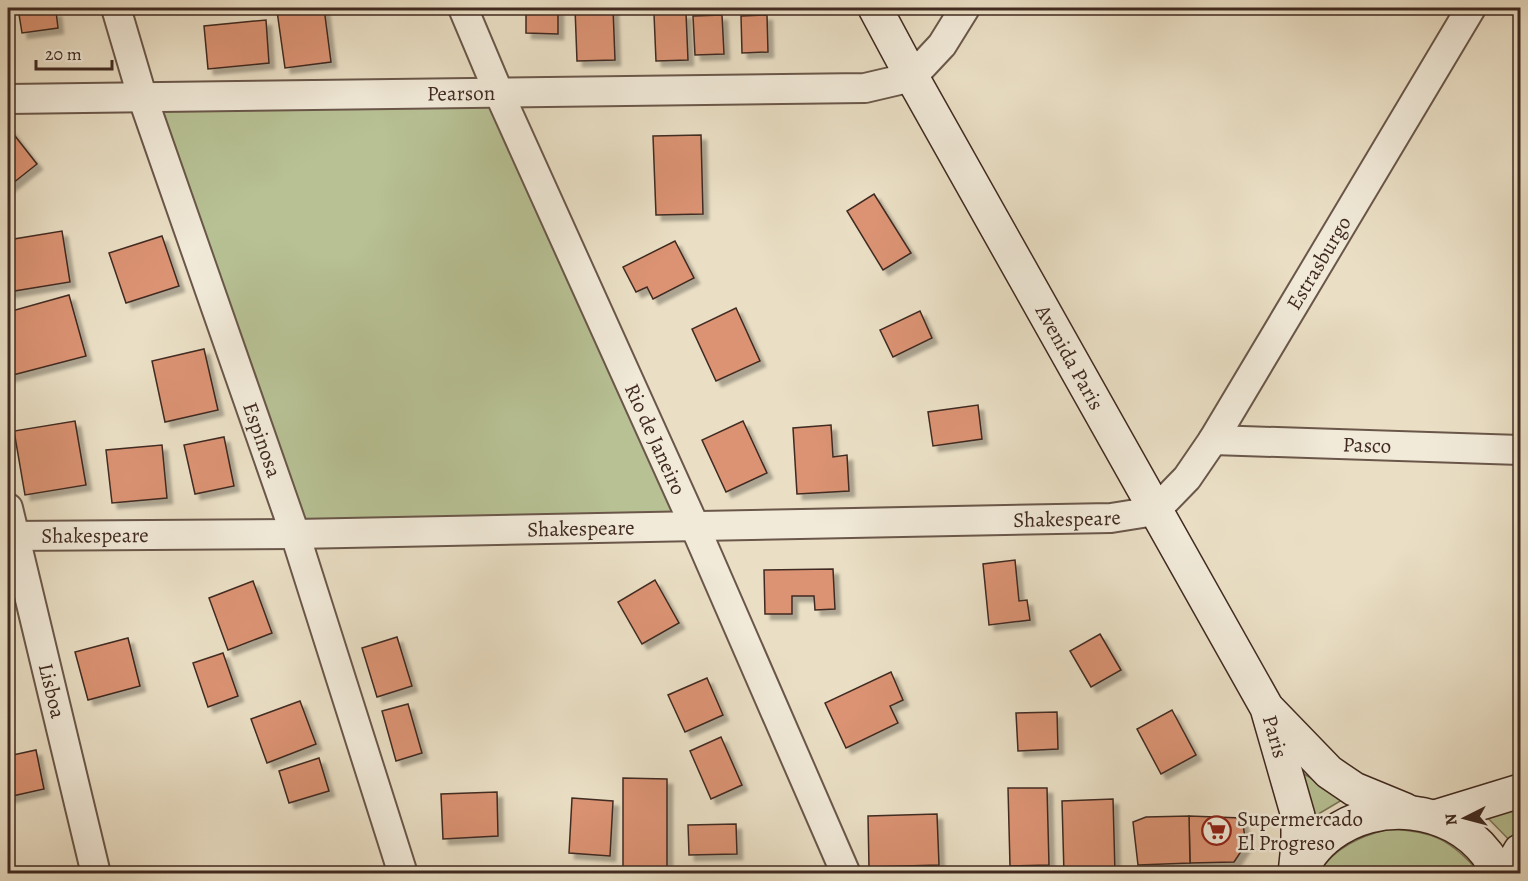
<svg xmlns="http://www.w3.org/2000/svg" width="1528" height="881" viewBox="0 0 1528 881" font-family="Alegreya,serif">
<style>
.green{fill:#b7c194;stroke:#7c765a;stroke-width:1.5}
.building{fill:#db9373;stroke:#402a21;stroke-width:1.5;filter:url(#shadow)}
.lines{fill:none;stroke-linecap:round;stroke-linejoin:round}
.street-casing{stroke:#6a574a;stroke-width:32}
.secondary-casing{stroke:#402a21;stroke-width:36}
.street{stroke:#f1ead9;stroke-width:28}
.secondary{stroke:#f1ead9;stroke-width:33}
.labels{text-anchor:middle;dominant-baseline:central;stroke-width:5;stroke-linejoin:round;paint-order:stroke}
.street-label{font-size:21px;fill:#402a21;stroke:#f1ead9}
.poi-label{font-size:21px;fill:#402a21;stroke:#f1ead9;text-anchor:start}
</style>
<defs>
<filter id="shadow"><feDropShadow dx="5.5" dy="5.5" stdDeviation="1.5" flood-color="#0004"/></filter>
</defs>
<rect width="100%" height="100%" fill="#eadfc5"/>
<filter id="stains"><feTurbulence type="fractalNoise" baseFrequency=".00333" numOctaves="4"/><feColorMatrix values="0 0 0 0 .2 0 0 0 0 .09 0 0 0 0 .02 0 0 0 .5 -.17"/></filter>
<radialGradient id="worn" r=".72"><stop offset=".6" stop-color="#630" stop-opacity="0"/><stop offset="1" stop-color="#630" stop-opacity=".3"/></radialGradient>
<g class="green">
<polygon points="498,91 695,527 295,534 142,96"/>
<polygon points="1300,772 1347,797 1310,819"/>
<polygon points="1520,801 1520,837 1516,847 1484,814"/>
<path d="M1389,829C1434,831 1451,840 1480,873L1318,874C1334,847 1361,836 1389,829Z"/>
</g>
<g class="building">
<polygon points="18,8 40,8 41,13 56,11 58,28 22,33"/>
<polygon points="303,8 324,8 331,62 285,68 277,11"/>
<polygon points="526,8 558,8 558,34 526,33"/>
<polygon points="575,8 613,8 615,60 577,61"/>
<polygon points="686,13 688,60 656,61 654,14"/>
<polygon points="722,15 724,54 695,55 693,16"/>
<polygon points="767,15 768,52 742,53 741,16"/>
<polygon points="266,20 269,63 208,69 204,26"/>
<polygon points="8,127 37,164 8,187"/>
<polygon points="701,135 703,214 656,215 653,136"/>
<polygon points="874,194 911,253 883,270 847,211"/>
<polygon points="62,231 70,282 8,292 8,240"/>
<polygon points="162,236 179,286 126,303 109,253"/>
<polygon points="675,241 694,278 653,299 647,287 636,292 623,267"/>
<polygon points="69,295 86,356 9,376 8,370 8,312"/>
<polygon points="736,308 760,361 716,381 692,329"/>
<polygon points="920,311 932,338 893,357 880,330"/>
<polygon points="204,349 218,410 165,422 152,361"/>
<polygon points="978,405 982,439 933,446 928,412"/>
<polygon points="75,421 86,485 25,495 14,431"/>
<polygon points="743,421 767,473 726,492 702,440"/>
<polygon points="831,425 833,457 847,455 849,491 797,494 793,428"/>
<polygon points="224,437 234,486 195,494 184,445"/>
<polygon points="162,445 167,498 112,503 106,450"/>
<polygon points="1015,560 1019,601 1027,600 1030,620 989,625 983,564"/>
<polygon points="833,569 835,609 815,610 814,596 792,596 792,614 765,614 764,570"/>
<polygon points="655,580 679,623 642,644 618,602"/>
<polygon points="253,581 272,633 228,650 209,598"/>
<polygon points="1100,634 1121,670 1091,687 1070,651"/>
<polygon points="397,637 412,686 377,697 362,648"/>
<polygon points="128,638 140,686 88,700 75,652"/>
<polygon points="223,653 238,696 208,707 193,663"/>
<polygon points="891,672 903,700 890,706 898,723 846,748 825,703"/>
<polygon points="707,678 723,715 685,732 668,695"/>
<polygon points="300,701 316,744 267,763 251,719"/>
<polygon points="408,704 422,753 396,761 382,711"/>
<polygon points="1172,710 1196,755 1161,774 1137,729"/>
<polygon points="1057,712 1058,749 1018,751 1016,713"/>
<polygon points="721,737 742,785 711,799 690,751"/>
<polygon points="36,750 44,789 8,797 8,756"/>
<polygon points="319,758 329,791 289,803 279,771"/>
<polygon points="623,778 667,779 667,871 623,871"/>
<polygon points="1008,788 1047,788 1049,865 1010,866"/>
<polygon points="497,792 498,836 443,839 441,794"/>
<polygon points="572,798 613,801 610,856 569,853"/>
<polygon points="1113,799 1115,873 1064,874 1062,801"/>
<polygon points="937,814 939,865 869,867 868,816"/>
<polygon points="1189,816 1242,818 1246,844 1234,862 1190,863"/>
<polygon points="1189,816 1190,863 1138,865 1133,822 1146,817"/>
<polygon points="736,824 737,854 689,855 688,825"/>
</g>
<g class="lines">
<defs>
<g id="street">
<path id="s1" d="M116,8L142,96L295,534L403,874"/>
<path id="s2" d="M463,8L498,91L695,527L846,874"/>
<path id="s3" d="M8,99L865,88L912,77L942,45L965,8"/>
<path id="s4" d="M1213,440L1520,450"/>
<path id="s5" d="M8,508L96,874"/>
<path id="s6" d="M8,536L295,534L1111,518L1155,511L1187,478L1213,440L1471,8"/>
</g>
<g id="secondary">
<path id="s7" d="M875,8L912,77L1267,708L1298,816V845L1295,874"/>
<polyline points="1270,711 1329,772 1354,789 1405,810"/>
<polyline points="1435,817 1520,791"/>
<path d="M1298,874C1307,859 1316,845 1330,835C1377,799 1450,806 1487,854C1491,860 1494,867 1498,874"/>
<polyline points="1507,874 1520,851"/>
</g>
</defs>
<use href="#street" class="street-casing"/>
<use href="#secondary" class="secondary-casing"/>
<use href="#street" class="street"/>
<use href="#secondary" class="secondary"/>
</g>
<defs>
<symbol id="supermarket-ring" viewBox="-11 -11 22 22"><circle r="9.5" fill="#f1ead9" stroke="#8f2418" stroke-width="1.5"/><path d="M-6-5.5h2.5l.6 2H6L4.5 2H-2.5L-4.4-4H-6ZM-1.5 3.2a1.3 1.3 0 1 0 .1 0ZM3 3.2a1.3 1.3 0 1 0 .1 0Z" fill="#8f2418"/></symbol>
</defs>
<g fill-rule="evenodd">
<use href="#supermarket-ring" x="1200" y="814" width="33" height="33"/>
</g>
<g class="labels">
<g class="street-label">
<text stroke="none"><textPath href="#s3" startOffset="453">Pearson</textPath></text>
<text stroke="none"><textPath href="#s6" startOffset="1446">Estrasburgo</textPath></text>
<text stroke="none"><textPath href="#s7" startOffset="400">Avenida Paris</textPath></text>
<text stroke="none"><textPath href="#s1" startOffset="456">Espinosa</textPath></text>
<text stroke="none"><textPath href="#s2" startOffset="472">Rio de Janeiro</textPath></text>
<text stroke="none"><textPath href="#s4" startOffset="154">Pasco</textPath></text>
<text stroke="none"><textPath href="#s6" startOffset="1059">Shakespeare</textPath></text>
<text stroke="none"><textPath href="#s6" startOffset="573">Shakespeare</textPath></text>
<text stroke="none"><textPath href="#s6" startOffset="87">Shakespeare</textPath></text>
<text stroke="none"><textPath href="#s5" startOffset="188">Lisboa</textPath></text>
<text stroke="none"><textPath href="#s7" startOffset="832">Paris</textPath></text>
</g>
<g class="poi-label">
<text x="1237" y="819">Supermercado<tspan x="1237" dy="24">El Progreso</tspan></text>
</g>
</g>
<rect width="1528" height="881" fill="none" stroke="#eadfc5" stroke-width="30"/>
<rect x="9" y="9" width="1510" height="863" fill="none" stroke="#402a21" stroke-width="3"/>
<rect x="15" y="15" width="1498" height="851" fill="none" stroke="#402a21" stroke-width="1.5"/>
<g transform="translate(1465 818) rotate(264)" stroke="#f1ead9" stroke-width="4.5" paint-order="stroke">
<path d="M0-4.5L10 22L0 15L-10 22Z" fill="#402a21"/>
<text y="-9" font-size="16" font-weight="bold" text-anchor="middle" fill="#402a21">N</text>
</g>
<path d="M36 60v9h76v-9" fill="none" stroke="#402a21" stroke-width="3"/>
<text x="45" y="60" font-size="18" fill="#402a21" stroke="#f1ead9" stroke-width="4.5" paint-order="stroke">20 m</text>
<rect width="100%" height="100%" filter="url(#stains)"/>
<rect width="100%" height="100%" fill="url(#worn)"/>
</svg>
